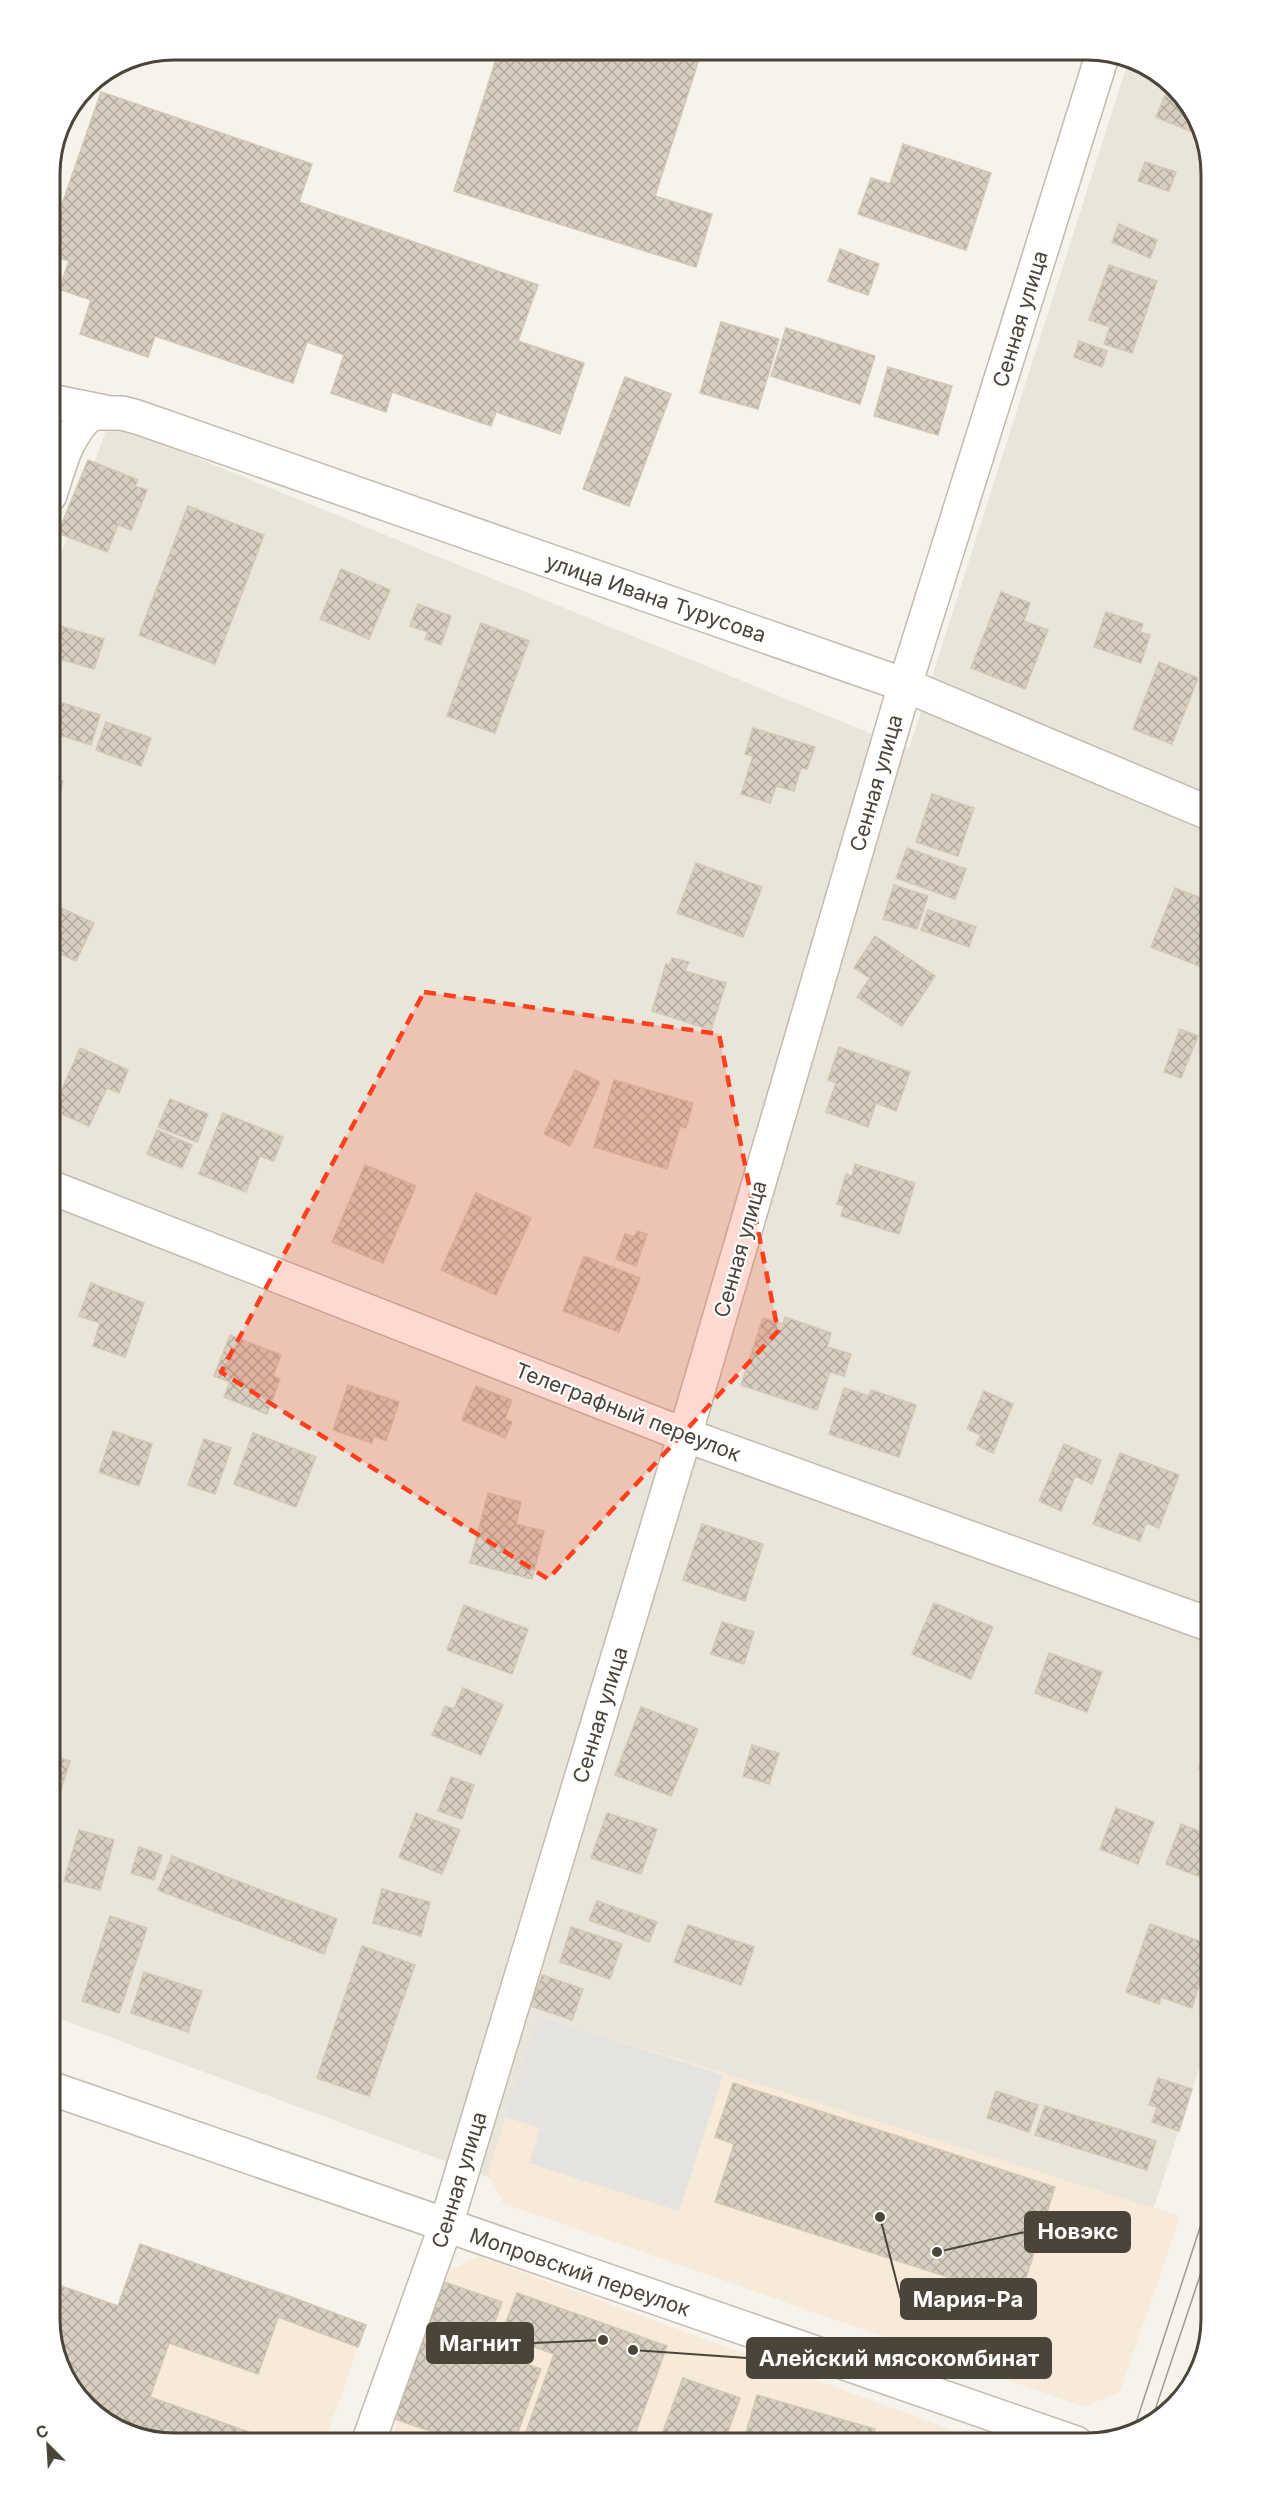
<svg xmlns="http://www.w3.org/2000/svg" width="1261" height="2493" viewBox="0 0 1261 2493" font-family="Inter,sans-serif">
<style>
.residential{fill:#eae5da}
.commercial{fill:#f7ead8}
.parking{fill:#e5e3e0}
.building{fill:url(#building-cross-hatch);stroke:#d3c7b4;stroke-width:1.5}
.lines{fill:none;stroke-linecap:round;stroke-linejoin:round}
.minor-casing{stroke:#c2bbae;stroke-width:36}
.minor{stroke:#fff;stroke-width:33}
.tram{stroke:#9a9a9a;stroke-width:1.5}
.marked{fill:#fc3f1d;fill-opacity:0.2;stroke:#fc3f1d;stroke-width:4.5;stroke-dasharray:12 8;stroke-linejoin:round}
.labels{text-anchor:middle;dominant-baseline:central;stroke-width:4.5;stroke-linejoin:round;paint-order:stroke}
.street-label{font-size:21px;fill:#4b4439;stroke:#fff}
.rim{fill:none;stroke:#4b4439;stroke-width:3}
.leader{fill:none;stroke:#4b4439;stroke-width:2}
.callout-dot{fill:#4b4439;stroke:#fff;stroke-width:2}
.callout{fill:#4b4439;stroke:#4b4439;stroke-width:2}
.callout-label{font-size:22px;text-anchor:middle;font-weight:bold;fill:#fff}
</style>
<defs>
<pattern id="building-cross-hatch" width="8" height="8" patternUnits="userSpaceOnUse" patternTransform="scale(1.5)"><rect width="8" height="8" fill="#d8cfc1"/><path d="M0 0l8 8M0 8l8-8" fill="none" stroke="#b1aa9e"/></pattern>
</defs>
<rect width="100%" height="100%" fill="#f6f3ec"/>
<polygon class="residential" points="1128,62 1162,75 1202,127 1211,174 1211,2032 1106,2354 501,2182 50,2015 50,585 109,422 909,749"/>
<g class="commercial">
<polygon points="538,2015 1180,2216 1120,2392 1084,2407 503,2203 488,2172"/>
<polygon points="140,2244 366,2325 324,2443 166,2443 105,2422 59,2366 50,2319 50,2282 117,2306"/>
<polygon points="478,2256 988,2443 390,2443 450,2271"/>
</g>
<polygon class="parking" points="538,2015 723,2075 679,2211 529,2163 540,2128 505,2117"/>
<g class="building">
<polygon points="499,50 702,50 655,196 712,214 696,267 454,191"/>
<polygon points="1170,84 1202,127 1200,135 1156,117"/>
<polygon points="101,92 312,164 299,202 538,285 518,341 584,363 560,434 496,412 491,426 392,392 386,412 331,393 344,355 307,342 293,383 155,336 148,357 80,334 91,300 59,289 69,261 50,255 50,239"/>
<polygon points="903,144 991,173 966,250 858,214 871,178 890,184"/>
<polygon points="1145,162 1176,172 1169,191 1138,181"/>
<polygon points="1119,224 1157,240 1150,258 1112,242"/>
<polygon points="840,249 879,264 868,295 828,281"/>
<polygon points="1109,265 1157,281 1132,353 1104,344 1110,327 1089,320"/>
<polygon points="721,322 779,339 758,409 700,393"/>
<polygon points="786,328 875,356 860,404 771,376"/>
<polygon points="1079,341 1107,351 1102,367 1074,357"/>
<polygon points="888,367 952,386 938,435 874,416"/>
<polygon points="625,377 671,394 629,506 583,489"/>
<polygon points="88,460 138,480 135,486 147,490 131,530 118,525 107,552 58,533"/>
<polygon points="188,506 264,535 215,664 139,635"/>
<polygon points="341,569 390,590 369,639 320,619"/>
<polygon points="1001,592 1030,603 1024,621 1048,630 1025,689 971,668"/>
<polygon points="418,604 451,616 441,645 425,639 428,632 410,626"/>
<polygon points="1106,612 1143,624 1140,632 1150,635 1141,663 1094,647"/>
<polygon points="50,623 104,639 94,669 50,656"/>
<polygon points="481,623 529,641 495,733 447,716"/>
<polygon points="1159,662 1198,678 1172,744 1133,729"/>
<polygon points="50,699 100,715 91,745 50,732"/>
<polygon points="106,722 151,738 141,766 96,750"/>
<polygon points="753,728 815,747 807,769 801,768 794,791 776,786 770,803 741,794 753,756 745,754"/>
<polygon points="50,777 63,781 54,815 50,814"/>
<polygon points="932,794 974,808 958,856 916,842"/>
<polygon points="907,848 966,869 955,899 896,878"/>
<polygon points="696,863 762,887 743,937 677,913"/>
<polygon points="894,885 928,896 917,929 883,919"/>
<polygon points="1175,888 1211,902 1211,934 1199,966 1151,947"/>
<polygon points="50,903 94,923 76,961 50,949"/>
<polygon points="928,910 976,927 969,947 921,930"/>
<polygon points="875,936 935,976 902,1026 857,997 870,978 854,968"/>
<polygon points="672,958 689,962 685,971 726,983 711,1030 652,1011 666,964 670,965"/>
<polygon points="1180,1029 1198,1036 1181,1078 1164,1072"/>
<polygon points="839,1047 910,1072 896,1111 876,1103 868,1127 826,1112 836,1083 828,1080"/>
<polygon points="80,1048 128,1070 119,1093 107,1088 89,1126 53,1110"/>
<polygon points="575,1070 600,1082 570,1146 544,1134"/>
<polygon points="614,1080 693,1103 686,1128 680,1126 667,1169 594,1147"/>
<polygon points="170,1099 208,1114 197,1142 158,1127"/>
<polygon points="223,1113 283,1137 274,1161 260,1156 246,1192 199,1174"/>
<polygon points="157,1130 192,1145 182,1168 147,1154"/>
<polygon points="855,1164 915,1183 899,1234 841,1216 844,1206 837,1204 846,1174 852,1176"/>
<polygon points="365,1165 416,1186 383,1263 332,1242"/>
<polygon points="476,1193 531,1218 496,1295 441,1270"/>
<polygon points="637,1231 647,1234 636,1266 616,1259 625,1234 634,1237"/>
<polygon points="584,1256 640,1278 619,1332 563,1311"/>
<polygon points="91,1283 144,1303 125,1357 93,1346 100,1323 79,1316"/>
<polygon points="785,1317 831,1333 827,1347 851,1354 844,1376 830,1372 817,1410 741,1385 763,1318 783,1324"/>
<polygon points="230,1335 281,1355 273,1376 280,1379 267,1414 224,1397 230,1382 214,1376"/>
<polygon points="348,1385 399,1402 386,1441 374,1436 372,1443 333,1430"/>
<polygon points="476,1386 512,1400 505,1419 512,1422 505,1438 462,1420"/>
<polygon points="844,1388 869,1396 871,1390 916,1405 899,1457 829,1434"/>
<polygon points="984,1391 1013,1404 993,1453 976,1445 981,1435 967,1429"/>
<polygon points="113,1431 152,1444 139,1486 99,1472"/>
<polygon points="253,1433 316,1457 296,1507 234,1484"/>
<polygon points="204,1439 231,1448 215,1494 188,1485"/>
<polygon points="1064,1444 1101,1460 1092,1484 1075,1476 1061,1511 1039,1501"/>
<polygon points="1120,1453 1179,1475 1159,1528 1146,1523 1140,1541 1093,1524"/>
<polygon points="488,1493 521,1502 516,1524 544,1531 532,1579 470,1563"/>
<polygon points="702,1524 763,1544 745,1601 683,1580"/>
<polygon points="934,1603 993,1627 971,1679 912,1654"/>
<polygon points="464,1605 528,1629 512,1674 447,1650"/>
<polygon points="722,1622 754,1632 744,1664 711,1654"/>
<polygon points="1049,1653 1102,1672 1087,1712 1035,1693"/>
<polygon points="463,1688 503,1705 481,1755 432,1735 445,1706 454,1709"/>
<polygon points="641,1707 698,1729 671,1796 615,1775"/>
<polygon points="1211,1739 1211,1773 1199,1768"/>
<polygon points="752,1745 779,1753 769,1784 743,1776"/>
<polygon points="50,1755 70,1761 50,1824"/>
<polygon points="451,1777 474,1785 462,1819 438,1811"/>
<polygon points="1116,1808 1154,1822 1138,1864 1100,1849"/>
<polygon points="416,1813 460,1830 442,1874 399,1857"/>
<polygon points="607,1813 657,1829 641,1874 591,1858"/>
<polygon points="1181,1824 1211,1836 1211,1881 1166,1864"/>
<polygon points="79,1830 114,1840 100,1890 64,1881"/>
<polygon points="139,1847 162,1855 154,1880 131,1873"/>
<polygon points="172,1856 337,1919 324,1954 158,1890"/>
<polygon points="382,1889 430,1902 421,1936 373,1923"/>
<polygon points="597,1901 657,1922 649,1942 589,1920"/>
<polygon points="110,1916 147,1928 119,2013 82,2001"/>
<polygon points="1150,1924 1211,1945 1192,2008 1161,1997 1159,2004 1126,1992"/>
<polygon points="688,1925 754,1947 741,1985 674,1962"/>
<polygon points="571,1927 622,1944 610,1979 560,1962"/>
<polygon points="362,1946 415,1965 369,2096 317,2078"/>
<polygon points="144,1972 202,1991 188,2032 131,2013"/>
<polygon points="542,1975 583,1989 572,2020 531,2006"/>
<polygon points="1158,2078 1192,2089 1179,2131 1152,2122 1157,2107 1149,2105"/>
<polygon points="733,2083 1055,2187 1019,2300 715,2202 734,2144 715,2137"/>
<polygon points="996,2091 1038,2105 1029,2132 987,2118"/>
<polygon points="1045,2106 1156,2141 1147,2170 1035,2135"/>
<polygon points="140,2244 286,2295 258,2374 169,2343 150,2397 280,2443 166,2443 105,2422 59,2366 50,2319 50,2282 118,2306"/>
<polygon points="444,2282 502,2302 485,2349 541,2369 514,2443 465,2443 395,2419"/>
<polygon points="517,2293 667,2346 636,2432 667,2443 522,2443 554,2354 501,2335"/>
<polygon points="286,2295 366,2325 358,2347 278,2317"/>
<polygon points="683,2378 740,2398 724,2443 689,2443 662,2434"/>
<polygon points="757,2395 875,2429 871,2443 743,2443"/>
</g>
<g class="lines">
<defs>
<g id="minor">
<polyline points="50,401 105,412"/>
<path d="M50,495C60,464 66,435 91,413H122L137,417L905,685L1211,814"/>
<polyline points="50,1187 685,1435 1211,1625"/>
<polyline points="50,2088 1076,2443"/>
<polyline points="368,2443 446,2225 685,1435 905,685 1103,53"/>
</g>
</defs>
<use href="#minor" class="minor-casing"/>
<use href="#minor" class="minor"/>
<g class="tram">
<polyline points="1152,2419 1211,2243"/>
<polyline points="1132,2435 1211,2194"/>
</g>
</g>
<path class="marked" d="M424,992L719,1034L778,1331L548,1579L221,1372Z"/>
<g class="labels">
<g class="street-label">
<text transform="translate(1020 319) rotate(-73)">Сенная улица</text>
<text transform="translate(656 598) rotate(19)">улица Ивана Турусова</text>
<text transform="translate(876 783) rotate(-74)">Сенная улица</text>
<text transform="translate(740 1249) rotate(-74)">Сенная улица</text>
<text transform="translate(628 1412) rotate(21)">Телеграфный переулок</text>
<text transform="translate(600 1715) rotate(-73)">Сенная улица</text>
<text transform="translate(459 2180) rotate(-73)">Сенная улица</text>
<text transform="translate(580 2272) rotate(19)">Мопровский переулок</text>
</g>
</g>
<path d="M0 0H1261V2493H0ZM174 60H1087A114 114 0 0 1 1201 174V2319A114 114 0 0 1 1087 2433H174A114 114 0 0 1 60 2319V174A114 114 0 0 1 174 60Z" fill="#fff" fill-rule="evenodd"/>
<path class="rim" d="M174 60H1087A114 114 0 0 1 1201 174V2319A114 114 0 0 1 1087 2433H174A114 114 0 0 1 60 2319V174A114 114 0 0 1 174 60Z"/>
<path class="leader" d="M937 2252L1025 2232M880 2217L901 2299M603 2340L533 2343M633 2350L747 2358"/>
<g class="callout-dot">
<circle cx="937" cy="2252" r="6"/>
<circle cx="880" cy="2217" r="6"/>
<circle cx="603" cy="2340" r="6"/>
<circle cx="633" cy="2350" r="6"/>
</g>
<g class="callout">
<rect x="1025" y="2212" width="105" height="40" rx="6"/>
<rect x="901" y="2279" width="135" height="40" rx="6"/>
<rect x="427" y="2323" width="106" height="40" rx="6"/>
<rect x="747" y="2338" width="304" height="40" rx="6"/>
</g>
<g class="callout-label">
<text x="1078" y="2239">Новэкс</text>
<text x="968" y="2307">Мария-Ра</text>
<text x="480" y="2351">Магнит</text>
<text x="899" y="2366">Алейский мясокомбинат</text>
</g>
<g transform="translate(48 2445) rotate(336)" stroke="#ffffff" stroke-width="4.5" paint-order="stroke">
<path d="M0-4.5L10 22L0 15L-10 22Z" fill="#4b4439"/>
<text y="-9" font-size="16" font-weight="bold" text-anchor="middle" fill="#4b4439">С</text>
</g>
</svg>
